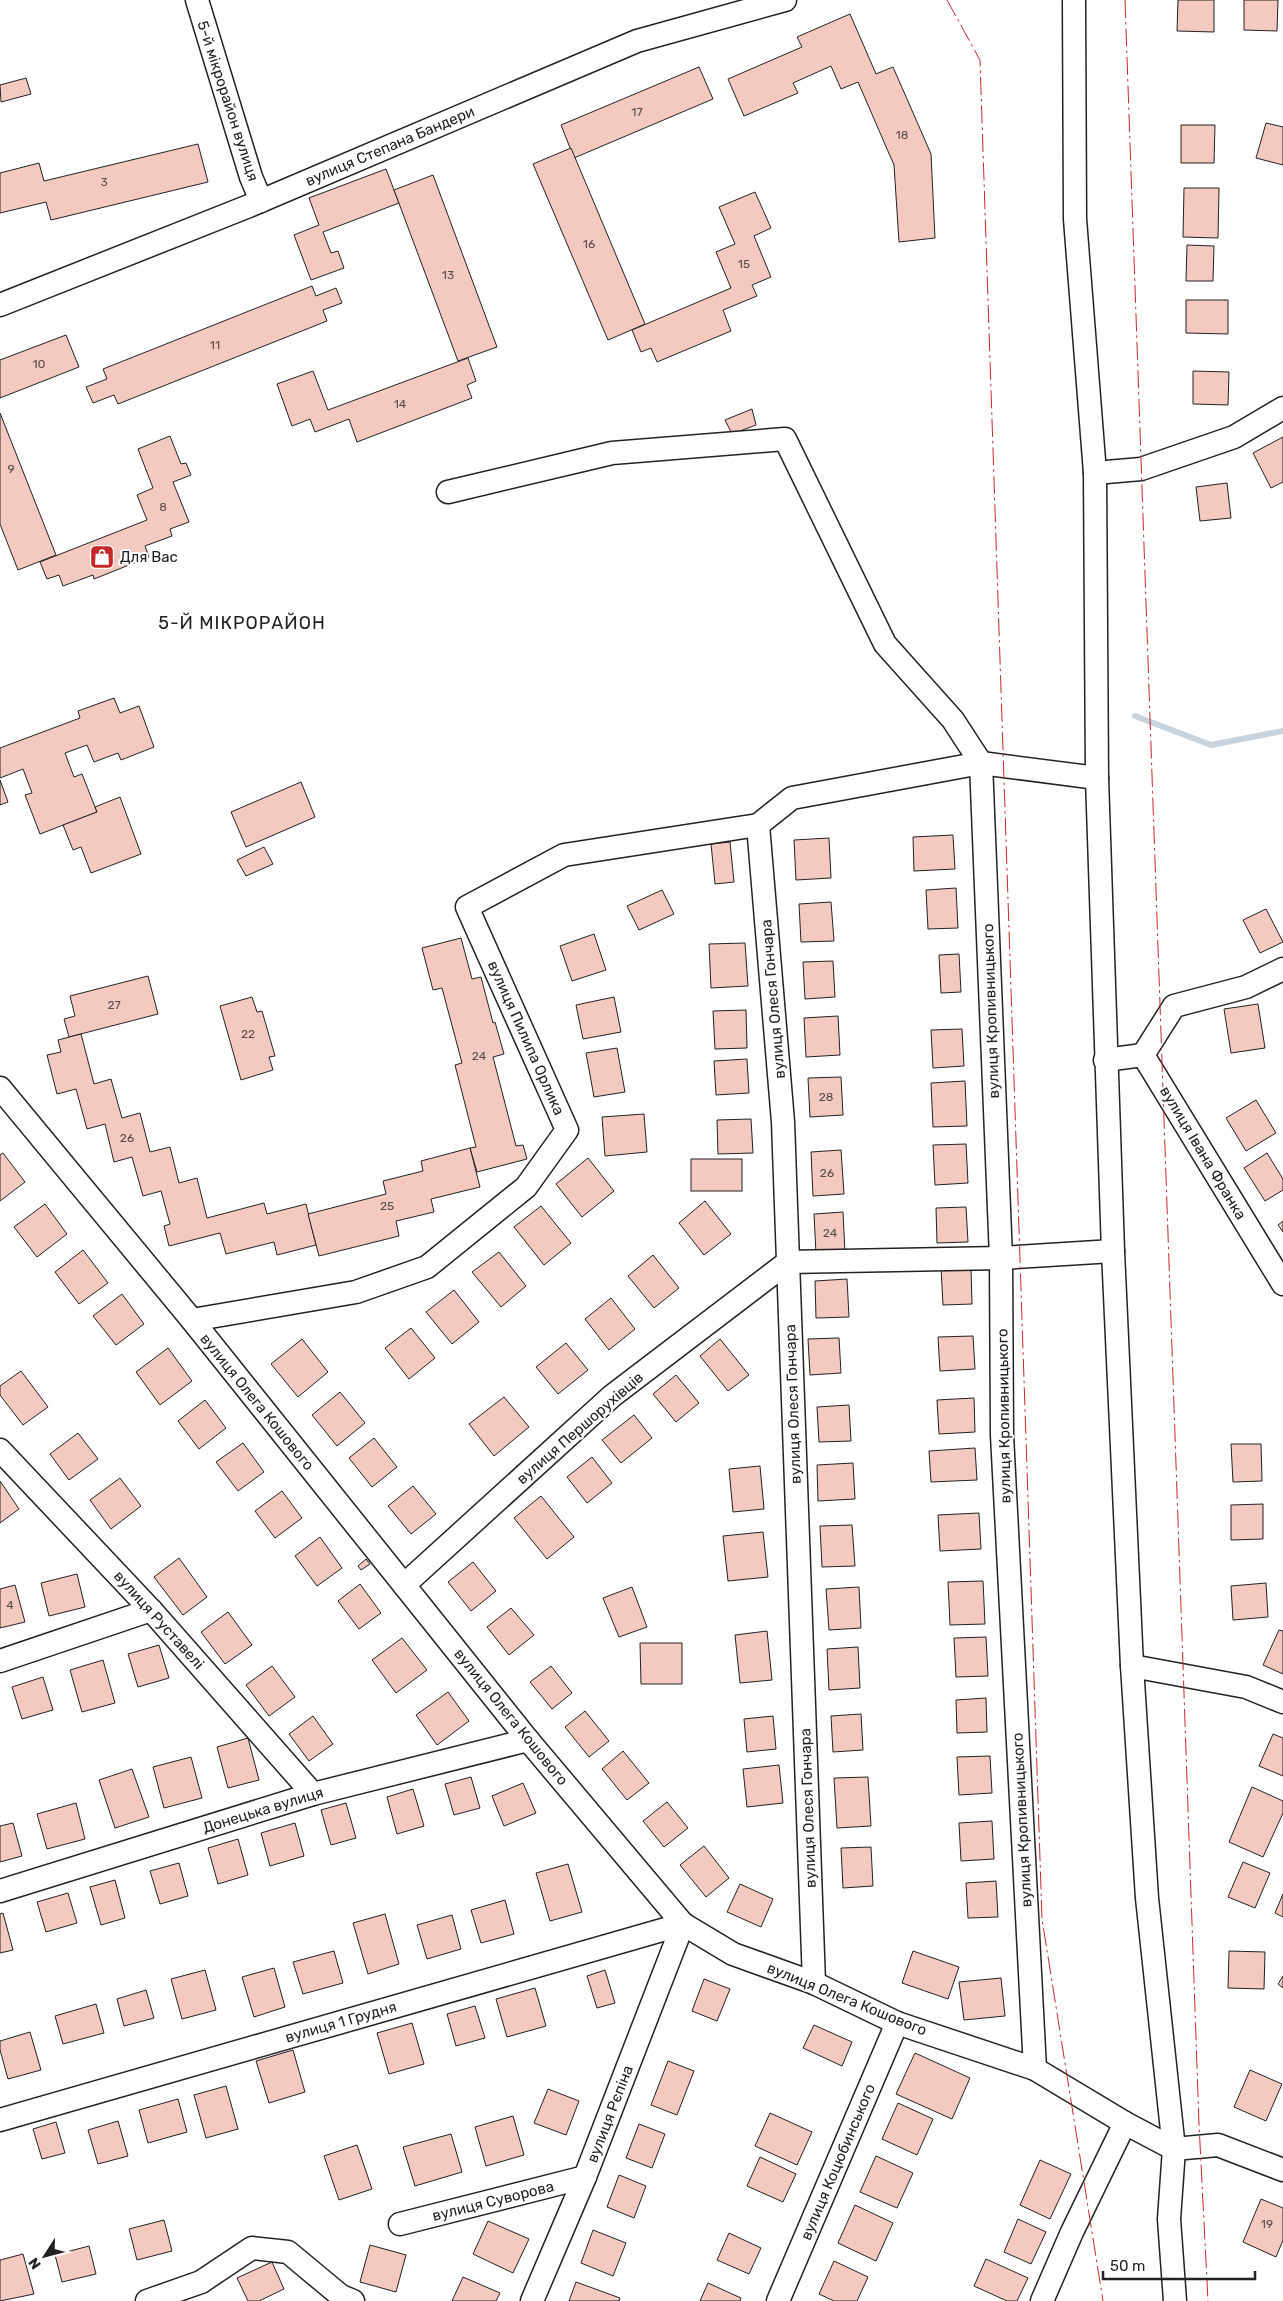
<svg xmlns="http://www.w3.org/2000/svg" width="1283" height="2301" viewBox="0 0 1283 2301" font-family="Rubik,sans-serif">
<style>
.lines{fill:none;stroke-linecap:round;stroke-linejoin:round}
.stream{stroke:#c7d3dd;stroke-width:6}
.building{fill:#f3c9c0;stroke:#222}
.minor-casing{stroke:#222;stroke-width:25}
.minor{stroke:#fff;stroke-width:22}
.power{stroke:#c62828;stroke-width:1;stroke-dasharray:18 4 2.5 4;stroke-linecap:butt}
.labels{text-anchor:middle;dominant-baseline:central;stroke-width:4;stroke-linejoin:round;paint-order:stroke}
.number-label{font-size:12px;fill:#564c4a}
.street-label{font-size:15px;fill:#222;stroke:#fff}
.poi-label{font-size:15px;fill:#222;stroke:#fff;text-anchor:start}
.quarter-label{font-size:18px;letter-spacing:1px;fill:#222;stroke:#fff}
</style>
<rect width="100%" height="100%" fill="#fff"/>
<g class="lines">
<polyline class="stream" points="1135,716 1211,745 1283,731"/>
</g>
<g class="building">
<polygon points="1178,0 1214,0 1214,32 1177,31"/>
<polygon points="1244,0 1278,0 1277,31 1244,30"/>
<polygon points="850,14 876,74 893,67 931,154 935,238 899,242 894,165 858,82 841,89 831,66 793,83 798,93 744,116 728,79 802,47 797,37"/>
<polygon points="699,67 713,99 574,158 561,125"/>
<polygon points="26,78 31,94 1,102 0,85"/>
<polygon points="1266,123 1283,127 1283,165 1256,158"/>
<polygon points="1181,125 1215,125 1214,163 1181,163"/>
<polygon points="198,144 208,182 51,220 46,202 0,213 0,173 39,163 44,181"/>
<polygon points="571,148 645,324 608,340 533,164"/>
<polygon points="386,169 399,203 323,232 331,253 338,251 344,268 311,280 294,235 319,225 309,198"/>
<polygon points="433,175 497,347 458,361 394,190"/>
<polygon points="1184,188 1219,188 1218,238 1183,237"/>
<polygon points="755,192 771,228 754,236 771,277 752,285 757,296 723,310 731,331 657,362 651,348 641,352 632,330 731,288 716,252 735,244 719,207"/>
<polygon points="1187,245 1214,246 1213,281 1186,281"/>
<polygon points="312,286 316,296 336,288 342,303 323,310 327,321 118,404 114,395 93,403 86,387 107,379 103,369"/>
<polygon points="1186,300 1228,300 1228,334 1186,333"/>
<polygon points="66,335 79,367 0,398 0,360"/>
<polygon points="468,358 476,381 467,385 472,398 357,442 349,419 315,432 310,419 292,426 277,384 313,371 328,410"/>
<polygon points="1193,371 1229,372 1228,405 1193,404"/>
<polygon points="752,409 756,425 732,434 725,420"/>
<polygon points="0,413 56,555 18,570 0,524"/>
<polygon points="170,436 181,464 186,463 191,475 173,482 189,522 170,529 172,536 145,546 149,557 94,579 93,575 63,586 59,575 47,579 40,562 147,520 137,495 153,488 138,449"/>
<polygon points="1283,437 1283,482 1271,488 1253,453"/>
<polygon points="1227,483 1231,518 1200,521 1196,487"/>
<polygon points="114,698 120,713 139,706 154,747 121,760 118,753 94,762 87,745 65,753 74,777 82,774 97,812 40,834 25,795 32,793 23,769 0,778 0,748 80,718 78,711"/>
<polygon points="0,780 8,802 0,805"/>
<polygon points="301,782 315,817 246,847 231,812"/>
<polygon points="120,797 141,854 91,873 81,847 73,850 63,825 97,812 95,807"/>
<polygon points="953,835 955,869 914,871 913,837"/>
<polygon points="829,838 831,878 796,880 794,840"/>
<polygon points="730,842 734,882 715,884 711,844"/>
<polygon points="264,847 273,864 246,876 237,860"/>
<polygon points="956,888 958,928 928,929 926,890"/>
<polygon points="662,890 674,914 639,930 627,906"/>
<polygon points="831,902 834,941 801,942 799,904"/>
<polygon points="1266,909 1283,942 1260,953 1243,920"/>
<polygon points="594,934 606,970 572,981 560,946"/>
<polygon points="461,938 472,979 481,977 493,1023 495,1022 504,1054 493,1057 516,1146 523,1145 527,1159 477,1172 470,1148 476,1147 455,1065 462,1063 442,988 433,990 422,948"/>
<polygon points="745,943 748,986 711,988 709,944"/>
<polygon points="959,954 961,992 941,993 939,955"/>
<polygon points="833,961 835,997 805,999 803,962"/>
<polygon points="148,976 158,1014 69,1037 64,1019 75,1016 70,996"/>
<polygon points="252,997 257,1012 262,1011 275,1056 269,1057 273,1070 241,1080 220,1006"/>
<polygon points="614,997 621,1032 583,1039 576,1005"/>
<polygon points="1258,1004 1265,1048 1231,1053 1224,1009"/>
<polygon points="746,1010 747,1048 715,1049 713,1011"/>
<polygon points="838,1016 840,1055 806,1057 804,1018"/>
<polygon points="962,1029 964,1066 933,1068 931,1030"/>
<polygon points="81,1034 94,1084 111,1079 122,1118 140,1113 150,1152 170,1147 179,1183 197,1178 207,1218 264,1203 267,1214 306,1204 316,1245 277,1255 274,1242 226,1254 220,1233 169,1246 164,1226 170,1224 161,1191 143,1196 132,1157 114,1162 105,1124 87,1129 76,1089 57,1094 47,1055 61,1052 58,1040"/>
<polygon points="617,1048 625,1092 594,1097 586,1053"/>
<polygon points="747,1059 749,1093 716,1095 714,1061"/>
<polygon points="841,1077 843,1115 810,1117 808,1078"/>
<polygon points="965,1081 967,1126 933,1127 931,1083"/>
<polygon points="1256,1100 1276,1133 1246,1151 1226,1118"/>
<polygon points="644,1114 647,1152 605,1156 602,1117"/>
<polygon points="751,1119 753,1153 718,1154 717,1120"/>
<polygon points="966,1144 968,1183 935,1185 933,1145"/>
<polygon points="470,1148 480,1187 431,1199 434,1212 396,1221 399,1236 319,1256 308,1214 386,1194 383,1181 423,1171 421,1161"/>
<polygon points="841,1150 844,1194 813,1196 811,1152"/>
<polygon points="3,1153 25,1182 0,1201 0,1155"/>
<polygon points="1267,1153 1283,1179 1283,1190 1265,1201 1244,1168"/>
<polygon points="588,1158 614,1191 582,1217 556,1184"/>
<rect x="691" y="1159" width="51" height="32"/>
<polygon points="705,1201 731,1234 704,1255 679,1223"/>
<polygon points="45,1204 67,1234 37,1257 14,1227"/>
<polygon points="541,1206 571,1243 544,1265 514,1227"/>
<polygon points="966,1207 968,1242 937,1243 936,1208"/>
<polygon points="843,1212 845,1253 816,1254 814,1214"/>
<polygon points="1283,1221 1283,1232 1278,1225"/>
<polygon points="83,1250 108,1283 79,1304 55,1272"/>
<polygon points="499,1252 526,1286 501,1307 472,1272"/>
<polygon points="653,1255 679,1288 654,1308 628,1276"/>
<polygon points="971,1267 972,1304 943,1305 941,1268"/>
<polygon points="847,1279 849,1317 816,1318 815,1281"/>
<polygon points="454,1290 479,1322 452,1344 426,1312"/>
<polygon points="122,1294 144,1324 116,1345 93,1316"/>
<polygon points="611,1298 635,1329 609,1350 585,1319"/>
<polygon points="411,1328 435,1358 409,1379 385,1348"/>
<polygon points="973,1336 975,1369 940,1371 938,1337"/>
<polygon points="839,1338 841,1373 810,1375 808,1339"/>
<polygon points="302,1339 328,1372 298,1397 271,1364"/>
<polygon points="720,1339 749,1375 728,1391 700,1356"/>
<polygon points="566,1343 588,1370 558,1394 536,1367"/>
<polygon points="168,1348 192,1381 160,1405 136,1372"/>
<polygon points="21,1371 48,1407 23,1425 0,1395 0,1386"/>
<polygon points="676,1375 699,1403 676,1422 653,1394"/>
<polygon points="340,1392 365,1423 337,1446 312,1415"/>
<polygon points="504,1397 529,1427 494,1456 469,1424"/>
<polygon points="974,1398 975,1432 939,1434 937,1400"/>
<polygon points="205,1400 226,1428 199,1449 178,1421"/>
<polygon points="849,1405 851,1441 819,1442 817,1407"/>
<polygon points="634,1415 652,1438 621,1463 602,1440"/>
<polygon points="78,1433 98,1459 69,1480 50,1454"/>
<polygon points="374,1438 397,1467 372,1487 349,1458"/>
<polygon points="243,1443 264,1472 238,1491 216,1462"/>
<polygon points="1231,1444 1261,1444 1262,1481 1233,1482"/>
<polygon points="975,1448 977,1480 931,1482 929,1451"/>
<polygon points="592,1457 612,1483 587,1503 567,1477"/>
<polygon points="853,1463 855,1499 818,1501 817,1465"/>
<polygon points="760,1466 764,1509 733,1512 729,1469"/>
<polygon points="120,1478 141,1506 111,1529 90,1500"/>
<polygon points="0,1481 19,1509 0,1523"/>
<polygon points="413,1486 436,1514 411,1534 388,1506"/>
<polygon points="282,1491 302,1518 275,1538 255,1511"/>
<polygon points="541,1496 574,1537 547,1559 514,1518"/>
<polygon points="1263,1504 1263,1539 1231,1540 1231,1505"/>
<polygon points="979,1513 981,1549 940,1551 938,1515"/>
<polygon points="852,1525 855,1566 822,1567 820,1526"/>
<polygon points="763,1532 768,1577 728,1581 723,1536"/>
<polygon points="320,1537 342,1568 317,1586 295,1556"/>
<polygon points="179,1558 207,1597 183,1615 154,1577"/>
<polygon points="366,1559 370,1564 361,1570 358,1566"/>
<polygon points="473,1562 496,1591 471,1611 448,1582"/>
<polygon points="77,1574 85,1607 49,1616 41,1583"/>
<polygon points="983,1581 985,1624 950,1625 948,1582"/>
<polygon points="1266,1583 1268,1617 1233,1620 1231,1586"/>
<polygon points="360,1584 381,1613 359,1629 338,1601"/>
<polygon points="15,1585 25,1622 0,1628 0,1589"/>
<polygon points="632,1587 647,1627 619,1637 603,1598"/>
<polygon points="859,1587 861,1628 829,1630 826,1589"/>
<polygon points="511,1608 534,1635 509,1655 487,1627"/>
<polygon points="228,1612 252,1645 225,1664 201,1632"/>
<polygon points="1279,1630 1283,1631 1283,1674 1263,1665"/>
<polygon points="767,1631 772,1680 740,1683 735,1635"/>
<polygon points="986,1637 988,1676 956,1677 954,1638"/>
<polygon points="402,1638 427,1670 396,1693 372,1660"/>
<polygon points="640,1643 682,1643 682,1684 641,1684"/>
<polygon points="159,1645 169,1678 138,1687 128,1654"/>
<polygon points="858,1647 860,1688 829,1690 827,1649"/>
<polygon points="103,1660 115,1703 82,1712 70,1670"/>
<polygon points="272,1666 295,1697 269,1716 246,1685"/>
<polygon points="551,1666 572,1693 552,1709 530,1682"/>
<polygon points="43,1677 53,1710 22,1719 12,1687"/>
<polygon points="448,1692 469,1721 437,1745 416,1715"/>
<polygon points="986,1698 987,1732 957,1733 956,1700"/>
<polygon points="585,1711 609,1741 589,1757 565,1727"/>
<polygon points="861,1714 863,1750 833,1752 831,1716"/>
<polygon points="313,1716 333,1744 309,1761 289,1734"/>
<polygon points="773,1716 776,1749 747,1752 744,1719"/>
<polygon points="1273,1734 1283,1738 1283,1776 1259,1766"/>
<polygon points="248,1738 259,1780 228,1788 217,1747"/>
<polygon points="623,1751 649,1783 627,1800 602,1769"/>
<polygon points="990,1756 992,1793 959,1795 957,1757"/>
<polygon points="191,1757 202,1798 164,1808 153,1767"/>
<polygon points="779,1765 783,1803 747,1807 743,1769"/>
<polygon points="132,1769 149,1817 115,1828 99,1780"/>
<polygon points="471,1777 480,1808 454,1815 445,1784"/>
<polygon points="868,1777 871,1826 837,1828 834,1778"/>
<polygon points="523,1783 536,1813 504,1826 492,1796"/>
<polygon points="1252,1787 1283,1801 1283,1813 1263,1857 1229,1842"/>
<polygon points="413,1789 424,1826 397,1834 387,1797"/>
<polygon points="667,1802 688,1828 664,1847 643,1821"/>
<polygon points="76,1803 85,1839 47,1849 37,1814"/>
<polygon points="346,1803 356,1838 331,1845 321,1810"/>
<polygon points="992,1821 994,1859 961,1861 959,1823"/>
<polygon points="13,1823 22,1856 0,1862 0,1826"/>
<polygon points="295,1823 304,1856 270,1866 261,1833"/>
<polygon points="238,1839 248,1875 218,1884 208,1848"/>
<polygon points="704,1846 729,1878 706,1897 680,1865"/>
<polygon points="871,1847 873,1886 843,1888 841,1848"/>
<polygon points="1243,1862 1270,1873 1255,1908 1228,1897"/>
<polygon points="179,1863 188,1896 160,1904 150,1871"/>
<polygon points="568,1864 582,1912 550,1921 536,1873"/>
<polygon points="115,1880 125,1918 101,1925 90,1887"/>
<polygon points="996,1881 998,1917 968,1918 966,1883"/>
<polygon points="740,1884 773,1899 761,1927 727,1912"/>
<polygon points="68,1893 77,1923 46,1932 37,1902"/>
<polygon points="1283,1894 1283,1917 1275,1913"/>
<polygon points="505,1900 514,1934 481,1943 471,1910"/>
<polygon points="3,1913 13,1950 0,1953 0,1914"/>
<polygon points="385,1914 399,1964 368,1974 353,1923"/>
<polygon points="452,1915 461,1949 427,1959 417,1925"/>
<polygon points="334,1951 343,1983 303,1994 293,1962"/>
<polygon points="913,1951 959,1967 948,1999 902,1983"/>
<polygon points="1229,1951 1265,1952 1264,1989 1228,1988"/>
<polygon points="274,1968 285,2007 254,2017 242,1977"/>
<polygon points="205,1970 216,2010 182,2019 171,1979"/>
<polygon points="605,1970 615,2003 597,2008 587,1976"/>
<polygon points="1283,1976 1283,1988 1278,1984"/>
<polygon points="1001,1978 1005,2016 964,2020 959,1982"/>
<polygon points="704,1979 730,1989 717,2021 692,2011"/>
<polygon points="535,1988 546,2026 507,2037 496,1999"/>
<polygon points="146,1990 154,2018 124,2026 117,1999"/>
<polygon points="96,2004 104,2033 63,2044 55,2016"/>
<polygon points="475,2006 485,2038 456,2046 447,2014"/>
<polygon points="412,2023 424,2064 389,2074 377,2033"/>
<polygon points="814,2025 852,2042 842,2066 803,2048"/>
<polygon points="30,2032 41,2070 8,2079 0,2050 0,2041"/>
<polygon points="293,2050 305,2092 269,2103 256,2061"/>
<polygon points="915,2053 970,2078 952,2119 896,2094"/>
<polygon points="668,2061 694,2071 677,2115 651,2105"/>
<polygon points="1250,2070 1282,2084 1266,2121 1234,2107"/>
<polygon points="226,2086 238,2129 206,2138 194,2095"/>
<polygon points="548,2089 579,2101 566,2135 534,2123"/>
<polygon points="178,2099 187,2132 148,2143 139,2110"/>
<polygon points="898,2103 933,2119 917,2155 882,2139"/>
<polygon points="770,2113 812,2132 797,2165 755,2146"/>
<polygon points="513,2116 524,2155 486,2166 475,2127"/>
<polygon points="118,2121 128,2156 98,2164 88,2130"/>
<polygon points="56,2122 65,2153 42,2159 33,2129"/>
<polygon points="639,2124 665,2134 652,2168 626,2158"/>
<polygon points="451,2134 462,2172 415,2186 403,2147"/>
<polygon points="357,2145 372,2189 339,2200 324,2156"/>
<polygon points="876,2156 913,2173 897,2208 860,2192"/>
<polygon points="760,2157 796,2174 783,2202 747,2186"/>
<polygon points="1040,2160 1071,2174 1050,2219 1020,2205"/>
<polygon points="619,2175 646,2186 634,2218 607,2207"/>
<polygon points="1261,2199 1283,2208 1283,2240 1276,2257 1243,2242"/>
<polygon points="855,2205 893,2223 876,2261 838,2243"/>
<polygon points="1018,2219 1046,2232 1031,2264 1004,2252"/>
<polygon points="164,2220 172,2251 137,2260 129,2229"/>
<polygon points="488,2221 529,2239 513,2273 473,2254"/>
<polygon points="593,2230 626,2243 613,2276 581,2263"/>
<polygon points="729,2233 761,2248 749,2274 717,2260"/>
<polygon points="370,2245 406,2255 396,2292 360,2282"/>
<polygon points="89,2246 96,2274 62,2282 55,2255"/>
<polygon points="23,2254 34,2294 0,2301 0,2260"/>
<polygon points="986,2259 1028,2278 1017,2301 1007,2301 974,2286"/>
<polygon points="834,2261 868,2277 857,2301 834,2301 819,2294"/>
<polygon points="272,2262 284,2289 259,2301 248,2301 237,2278"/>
<polygon points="463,2277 500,2293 496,2301 452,2301"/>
<polygon points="576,2282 620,2298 619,2301 569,2301"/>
<polygon points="708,2283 741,2298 740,2301 700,2301"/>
</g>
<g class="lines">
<defs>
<g id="minor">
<polyline points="197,0 251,177 261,201"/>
<polyline points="1074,0 1075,219 1095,473 1097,778 1113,1251 1132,1666 1147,1898 1174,2149 1169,2219 1175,2301"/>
<polyline points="0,305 249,206 637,41 785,0"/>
<polyline points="1095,473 1141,469 1234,437 1283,408"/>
<polyline points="448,492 612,453 785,439 885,644 953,720 981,763 1001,1258 1002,1435 1035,2069"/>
<polyline points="758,825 783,1122 814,1983"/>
<polyline points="1143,1055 1174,1006 1246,987 1283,969"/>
<polyline points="1105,1060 1143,1055 1283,1284"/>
<polyline points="0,1088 192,1320 528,1740 683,1924 733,1954 814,1983 897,2023 1035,2069 1125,2123 1174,2149 1218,2145 1283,2170"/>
<polyline points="192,1320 356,1292 427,1267 526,1187 567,1130 467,907 564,855 758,825 792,798 981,763 1097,778"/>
<polyline points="0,1450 151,1610 313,1794"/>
<polyline points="404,1585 612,1396 788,1262 1001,1258 1113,1251"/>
<polyline points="0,1661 151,1610"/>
<polyline points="1132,1666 1246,1687 1283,1702"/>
<polyline points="0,1891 313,1794 528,1740"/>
<polyline points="0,2120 683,1924"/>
<polyline points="400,2224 585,2177"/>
<polyline points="147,2301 201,2282 252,2248 288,2252 341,2296 353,2301"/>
<polyline points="532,2301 585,2177 683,1924"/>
<polyline points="778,2301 897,2023"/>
<polyline points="1042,2301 1072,2232 1125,2123"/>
</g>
</defs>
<use href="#minor" class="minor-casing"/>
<use href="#minor" class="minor"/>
<g class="power">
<polyline points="947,0 980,60 1042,1919 1103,2301"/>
<polyline points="1125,0 1199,2124 1208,2301"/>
</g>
</g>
<defs>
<symbol id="shop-square" viewBox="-11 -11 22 22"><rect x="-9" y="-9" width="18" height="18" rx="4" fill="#c62828" stroke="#fff"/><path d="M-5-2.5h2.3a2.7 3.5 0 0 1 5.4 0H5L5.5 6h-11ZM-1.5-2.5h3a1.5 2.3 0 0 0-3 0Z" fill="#fff"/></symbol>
</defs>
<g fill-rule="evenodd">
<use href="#shop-square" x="88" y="543" width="28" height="28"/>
</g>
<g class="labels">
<g class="number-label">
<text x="637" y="112">17</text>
<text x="902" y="135">18</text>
<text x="104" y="182">3</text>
<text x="589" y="244">16</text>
<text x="744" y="264">15</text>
<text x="448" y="275">13</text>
<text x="215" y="345">11</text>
<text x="39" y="364">10</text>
<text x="400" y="404">14</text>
<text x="11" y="469">9</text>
<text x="163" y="507">8</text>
<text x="114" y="1005">27</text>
<text x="248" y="1034">22</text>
<text x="479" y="1056">24</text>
<text x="826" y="1097">28</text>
<text x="127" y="1138">26</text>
<text x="827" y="1173">26</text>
<text x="387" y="1206">25</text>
<text x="830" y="1233">24</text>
<text x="10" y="1605">4</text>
<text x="1267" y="2224">19</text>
</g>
<g class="street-label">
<text transform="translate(228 101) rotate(72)">5-й мікрорайон вулиця</text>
<text transform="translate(390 146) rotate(-23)">вулиця Степана Бандери</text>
<text transform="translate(773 999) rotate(-95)">вулиця Олеся Гончара</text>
<text transform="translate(991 1011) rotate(-92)">вулиця Кропивницького</text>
<text transform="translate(526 1038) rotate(66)">вулиця Пилипа Орлика</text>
<text transform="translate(1203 1153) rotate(59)">вулиця Івана Франка</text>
<text transform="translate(257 1402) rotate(51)">вулиця Олега Кошового</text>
<text transform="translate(793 1404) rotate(-92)">вулиця Олеся Гончара</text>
<text transform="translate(1004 1416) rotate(-91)">вулиця Кропивницького</text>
<text transform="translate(580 1428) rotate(-41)">вулиця Першорухівців</text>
<text transform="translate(159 1620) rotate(48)">вулиця Руставелі</text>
<text transform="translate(511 1717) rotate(51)">вулиця Олега Кошового</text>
<text transform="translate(808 1808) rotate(-92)">вулиця Олеся Гончара</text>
<text transform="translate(263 1810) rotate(-17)">Донецька вулиця</text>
<text transform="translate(1022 1820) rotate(-93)">вулиця Кропивницького</text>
<text transform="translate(847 1999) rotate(22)">вулиця Олега Кошового</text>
<text transform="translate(341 2022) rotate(-16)">вулиця 1 Грудня</text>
<text transform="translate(610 2114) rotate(-69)">вулиця Рєпіна</text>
<text transform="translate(838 2162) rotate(-67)">вулиця Коцюбинського</text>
<text transform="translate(493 2201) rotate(-14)">вулиця Суворова</text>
</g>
<g class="poi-label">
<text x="120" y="557">Для Вас</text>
</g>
<g class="quarter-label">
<text x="242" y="623">5-Й МІКРОРАЙОН</text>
</g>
</g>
<g transform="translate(45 2256) rotate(234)" stroke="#ffffff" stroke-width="4" paint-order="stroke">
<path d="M0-4L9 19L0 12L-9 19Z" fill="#222222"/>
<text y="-8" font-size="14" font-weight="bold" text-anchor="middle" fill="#222222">N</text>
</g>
<path d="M1103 2271v8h152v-8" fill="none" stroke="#222222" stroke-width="2.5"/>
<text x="1110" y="2271" font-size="15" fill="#222222" stroke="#ffffff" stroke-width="4" paint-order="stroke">50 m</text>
</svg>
